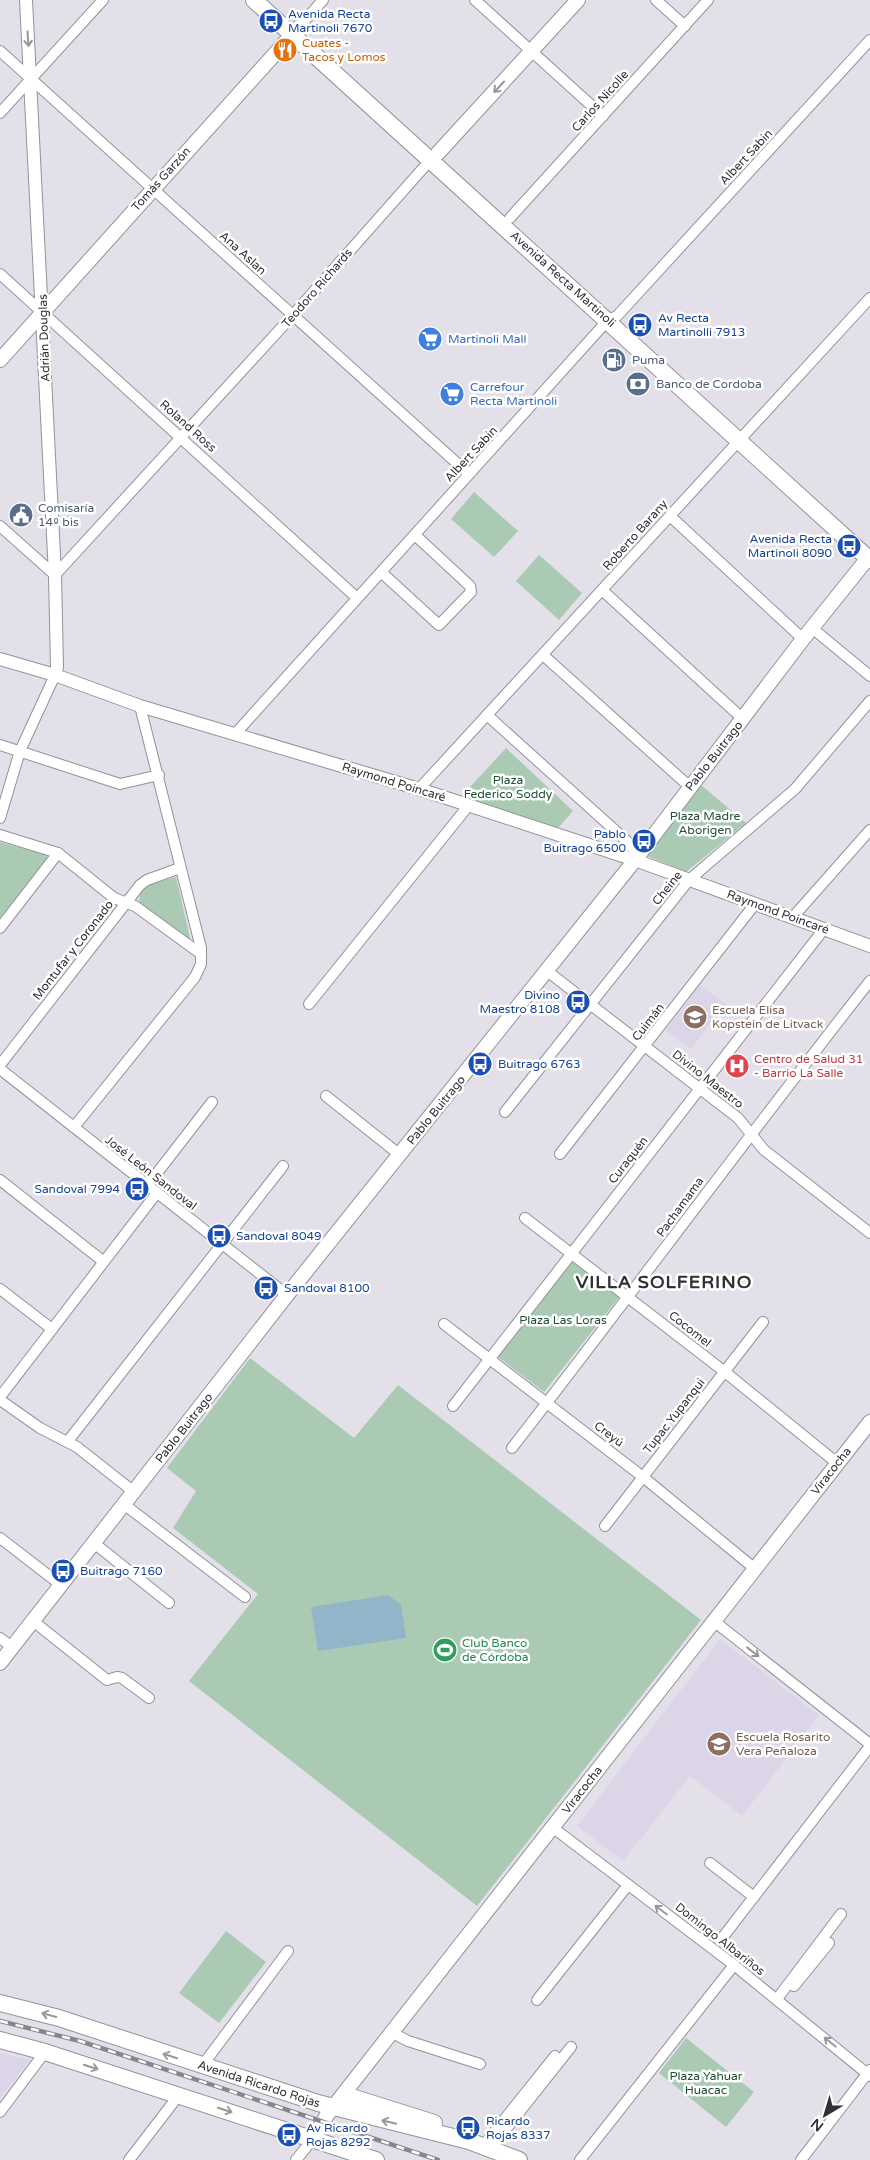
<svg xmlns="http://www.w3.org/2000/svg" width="870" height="2160" viewBox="0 0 870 2160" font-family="'Varela Round',sans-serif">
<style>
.built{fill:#dbd5e7}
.green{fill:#aacab3}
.water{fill:#92b5c9}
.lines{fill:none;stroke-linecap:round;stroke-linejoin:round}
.minor-casing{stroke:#94919b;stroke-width:12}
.tertiary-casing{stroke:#94919b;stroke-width:14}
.secondary-casing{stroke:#94919b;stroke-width:16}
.primary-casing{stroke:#94919b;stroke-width:18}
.minor{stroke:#fff;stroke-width:10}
.tertiary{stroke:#fff;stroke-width:12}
.secondary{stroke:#fff;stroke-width:14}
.primary{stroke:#fff;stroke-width:16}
.rail-casing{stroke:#88868d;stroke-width:4.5}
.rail{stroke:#fff;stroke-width:2.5;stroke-dasharray:8;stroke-linecap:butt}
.oneway{stroke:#98989a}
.labels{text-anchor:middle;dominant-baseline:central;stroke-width:5;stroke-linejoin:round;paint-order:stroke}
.transit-label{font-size:12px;fill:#164399;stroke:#fff;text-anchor:start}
.food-label{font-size:12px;fill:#c56008;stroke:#fff;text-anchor:start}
.street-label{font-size:12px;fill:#313034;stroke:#fff}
.shop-label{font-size:12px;fill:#366cbe;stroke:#fff;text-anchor:start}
.service-label{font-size:12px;fill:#4e5e75;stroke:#fff;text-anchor:start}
.park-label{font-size:12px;fill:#1d5131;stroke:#fff}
.education-label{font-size:12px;fill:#785e54;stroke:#fff;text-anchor:start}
.health-label{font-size:12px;fill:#be3a42;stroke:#fff;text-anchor:start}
.leisure-label{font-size:12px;fill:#27864d;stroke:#fff;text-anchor:start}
.district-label{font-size:18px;font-weight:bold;letter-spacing:1px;fill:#313034;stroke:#fff}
</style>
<rect width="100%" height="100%" fill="#e3e0ea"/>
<g class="built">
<polygon points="700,985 725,1004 691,1049 666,1030"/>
<polygon points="720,1639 819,1715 742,1816 690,1776 623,1861 577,1826"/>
<polygon points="0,2053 30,2060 0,2098"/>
</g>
<g class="green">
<polygon points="474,492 518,531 494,557 451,519"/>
<polygon points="539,555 582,593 559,620 516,581"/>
<polygon points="506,748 573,811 557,829 459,799"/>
<polygon points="701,785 746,823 686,872 645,855"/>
<polygon points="0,842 45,854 48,859 0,918"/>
<polygon points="176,877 191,942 139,902 140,894 147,885"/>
<polygon points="571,1261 620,1296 544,1392 497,1356"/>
<polygon points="250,1358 354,1438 398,1385 701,1620 477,1906 189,1681 258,1594 173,1528 196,1491 167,1468"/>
<polygon points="226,1931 266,1962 219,2023 179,1993"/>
<polygon points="686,2038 754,2092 726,2127 659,2073"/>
</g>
<polygon class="water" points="388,1595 401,1605 406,1638 318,1651 311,1607"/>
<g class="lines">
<defs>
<g id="minor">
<polyline points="475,0 603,116"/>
<polyline points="656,0 685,26"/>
<polyline points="299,27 323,0"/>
<polyline points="0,51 469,474"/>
<polyline points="0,113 103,0"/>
<polyline points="510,218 708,0"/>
<polyline points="0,274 357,598"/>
<polyline points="670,516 803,639"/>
<polyline points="0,526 55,575 293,315 433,157"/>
<polyline points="381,572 439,625 471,592 470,586 415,535"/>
<polyline points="602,590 743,719"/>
<polyline points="812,628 870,676"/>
<polyline points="543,655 690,787"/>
<polyline points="487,715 629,843 638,856"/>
<polyline points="236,733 608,320 617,316 870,40"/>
<polyline points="0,745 120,784 159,775"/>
<polyline points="419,789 870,298"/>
<polyline points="0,818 20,751 55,675"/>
<polyline points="0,835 58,853 114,898 135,906 201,954"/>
<polyline points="793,917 870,830"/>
<polyline points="0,928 58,853"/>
<polyline points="547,971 738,1118 764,1150 870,1233"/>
<polyline points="309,1004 469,805"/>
<polyline points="0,1065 140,885 147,880 180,868"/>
<polyline points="0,1069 287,1295"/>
<polyline points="326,1096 400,1155"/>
<polyline points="505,1112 689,880 795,789 870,701"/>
<polyline points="74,1127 195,977 201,964 201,948 140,706"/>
<polyline points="560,1154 755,904"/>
<polyline points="0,1180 104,1262"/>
<polyline points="147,1186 212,1102"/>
<polyline points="525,1218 725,1372 837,1463"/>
<polyline points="0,1289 52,1329"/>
<polyline points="444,1324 643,1477 754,1568"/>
<polyline points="0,1397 156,1194"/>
<polyline points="0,1400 40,1428 77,1447 134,1492"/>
<polyline points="453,1406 824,929"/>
<polyline points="68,1441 283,1166"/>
<path d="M512,1448C632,1293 749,1135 870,981"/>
<polyline points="125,1505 245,1597"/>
<polyline points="605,1526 763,1322"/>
<polyline points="0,1538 61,1585"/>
<polyline points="94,1543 169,1603"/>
<polyline points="33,1621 107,1680 117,1677 122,1678 149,1698"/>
<polyline points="715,1622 870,1744"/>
<polyline points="0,1638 12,1647"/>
<polyline points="552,1827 734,1965 870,2076"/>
<polyline points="710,1863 754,1897"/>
<polyline points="723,1937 870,1746"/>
<polyline points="794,1986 829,1943"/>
<polyline points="777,1999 841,1914"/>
<polyline points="537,2000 628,1885"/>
<polyline points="393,2033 408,2041 480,2064"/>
<polyline points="202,2066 288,1951"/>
<polyline points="0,2112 45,2052"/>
<polyline points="487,2141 555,2056"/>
<polyline points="494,2144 571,2047"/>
<polyline points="129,2160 179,2095"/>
<polyline points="296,2160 313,2139"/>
<polyline points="580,2160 734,1965"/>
<polyline points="801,2160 870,2070"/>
</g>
<g id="tertiary">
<polyline points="26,0 55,575 57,667 55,675"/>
<polyline points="0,659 55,675 140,706 419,789 635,860 870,946"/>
</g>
<g id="secondary">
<polyline points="438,153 578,0"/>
<polyline points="0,360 299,27"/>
<polyline points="0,1663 287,1295 635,860 803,639 868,558"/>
<polyline points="313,2139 327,2115 870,1422"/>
</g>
<g id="primary">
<polyline points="254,0 870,560"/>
<polyline points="0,2003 59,2018 318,2103 469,2141 519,2160"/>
<polyline points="0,2040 45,2052 376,2160"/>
<polyline points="345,2095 434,2123"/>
</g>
</defs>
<use href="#minor" class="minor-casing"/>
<use href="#tertiary" class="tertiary-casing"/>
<use href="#secondary" class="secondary-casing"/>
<use href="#primary" class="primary-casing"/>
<use href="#minor" class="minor"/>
<use href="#tertiary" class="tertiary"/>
<use href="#secondary" class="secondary"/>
<use href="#primary" class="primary"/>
<defs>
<polyline id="rail" points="0,2021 80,2041 438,2160"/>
</defs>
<use href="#rail" class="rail-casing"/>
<use href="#rail" class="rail"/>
</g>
<defs><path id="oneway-shaft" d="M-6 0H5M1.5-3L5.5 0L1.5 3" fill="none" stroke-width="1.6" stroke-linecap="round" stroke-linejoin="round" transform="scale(1.25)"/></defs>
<g class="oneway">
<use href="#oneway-shaft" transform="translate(28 39) rotate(86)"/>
<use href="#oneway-shaft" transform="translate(499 87) rotate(133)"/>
<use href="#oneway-shaft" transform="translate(753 1652) rotate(38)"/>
<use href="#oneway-shaft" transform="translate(661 1910) rotate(-143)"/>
<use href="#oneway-shaft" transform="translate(49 2015) rotate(-165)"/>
<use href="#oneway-shaft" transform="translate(830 2042) rotate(-141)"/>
<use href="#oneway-shaft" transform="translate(170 2056) rotate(-162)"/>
<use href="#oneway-shaft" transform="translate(91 2067) rotate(18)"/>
<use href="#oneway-shaft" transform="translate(225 2110) rotate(18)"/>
<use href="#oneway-shaft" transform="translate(389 2122) rotate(-166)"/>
</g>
<defs>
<symbol id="bus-disc" viewBox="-11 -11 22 22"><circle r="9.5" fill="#1a4fb4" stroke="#fff"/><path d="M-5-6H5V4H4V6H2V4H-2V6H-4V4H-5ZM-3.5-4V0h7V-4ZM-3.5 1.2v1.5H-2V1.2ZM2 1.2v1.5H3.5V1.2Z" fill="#fff"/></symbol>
<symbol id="restaurant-disc" viewBox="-11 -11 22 22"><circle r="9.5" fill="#e8710a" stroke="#fff"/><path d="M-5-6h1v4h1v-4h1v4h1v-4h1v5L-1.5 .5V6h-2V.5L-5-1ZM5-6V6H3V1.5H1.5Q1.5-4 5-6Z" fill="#fff"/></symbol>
<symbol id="supermarket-disc" viewBox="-11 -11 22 22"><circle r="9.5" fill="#3f7fe0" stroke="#fff"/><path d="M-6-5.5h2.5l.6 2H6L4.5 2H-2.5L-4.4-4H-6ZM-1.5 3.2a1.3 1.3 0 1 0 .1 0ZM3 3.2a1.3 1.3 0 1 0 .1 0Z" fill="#fff"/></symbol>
<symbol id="fuel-disc" viewBox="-11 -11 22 22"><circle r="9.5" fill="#5c6f8a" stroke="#fff"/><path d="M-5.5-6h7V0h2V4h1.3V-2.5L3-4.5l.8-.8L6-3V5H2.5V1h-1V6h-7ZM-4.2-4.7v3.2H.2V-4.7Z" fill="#fff"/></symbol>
<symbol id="bank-disc" viewBox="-11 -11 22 22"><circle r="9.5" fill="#5c6f8a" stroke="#fff"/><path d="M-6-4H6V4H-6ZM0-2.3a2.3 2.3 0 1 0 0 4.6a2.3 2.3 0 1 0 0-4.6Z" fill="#fff"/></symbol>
<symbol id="civic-disc" viewBox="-11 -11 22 22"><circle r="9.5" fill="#5c6f8a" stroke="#fff"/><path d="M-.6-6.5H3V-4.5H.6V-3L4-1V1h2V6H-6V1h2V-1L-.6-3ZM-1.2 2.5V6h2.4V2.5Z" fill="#fff"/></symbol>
<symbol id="school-disc" viewBox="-11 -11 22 22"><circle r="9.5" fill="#8d6e63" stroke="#fff"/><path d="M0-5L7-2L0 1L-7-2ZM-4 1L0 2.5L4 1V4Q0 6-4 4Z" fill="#fff"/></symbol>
<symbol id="hospital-disc" viewBox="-11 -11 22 22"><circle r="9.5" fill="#e0444e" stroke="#fff"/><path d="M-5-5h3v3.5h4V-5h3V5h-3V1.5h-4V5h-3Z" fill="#fff"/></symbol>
<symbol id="stadium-disc" viewBox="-11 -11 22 22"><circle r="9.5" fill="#2e9e5b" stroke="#fff"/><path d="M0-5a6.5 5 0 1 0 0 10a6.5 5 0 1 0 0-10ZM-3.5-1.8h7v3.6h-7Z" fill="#fff"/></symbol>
</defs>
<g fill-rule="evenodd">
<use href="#bus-disc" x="257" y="7" width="28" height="28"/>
<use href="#restaurant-disc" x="271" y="36" width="28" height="28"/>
<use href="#bus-disc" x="626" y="311" width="28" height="28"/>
<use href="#supermarket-disc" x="416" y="325" width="28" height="28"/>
<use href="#fuel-disc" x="600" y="346" width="28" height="28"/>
<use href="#bank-disc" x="624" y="370" width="28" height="28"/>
<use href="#supermarket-disc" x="438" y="380" width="28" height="28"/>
<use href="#civic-disc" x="7" y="501" width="28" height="28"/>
<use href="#bus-disc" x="835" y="532" width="28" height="28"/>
<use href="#bus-disc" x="630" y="827" width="28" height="28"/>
<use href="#bus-disc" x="564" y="988" width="28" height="28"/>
<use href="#school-disc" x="681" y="1003" width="28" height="28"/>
<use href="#bus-disc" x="466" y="1050" width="28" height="28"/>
<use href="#hospital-disc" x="723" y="1052" width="28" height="28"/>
<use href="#bus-disc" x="123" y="1175" width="28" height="28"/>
<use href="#bus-disc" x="205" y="1222" width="28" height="28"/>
<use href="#bus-disc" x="252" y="1274" width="28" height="28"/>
<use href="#bus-disc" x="49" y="1557" width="28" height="28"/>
<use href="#stadium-disc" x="431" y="1636" width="28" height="28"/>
<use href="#school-disc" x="705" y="1730" width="28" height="28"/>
<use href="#bus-disc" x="454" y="2114" width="28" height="28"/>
<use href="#bus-disc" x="275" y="2121" width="28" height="28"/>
</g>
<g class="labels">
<g class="transit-label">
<text x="288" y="14">Avenida Recta<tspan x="288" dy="14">Martinoli 7670</tspan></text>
<text x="658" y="318">Av Recta<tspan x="658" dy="14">Martinolli 7913</tspan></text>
<text x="832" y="539" text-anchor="end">Avenida Recta<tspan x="832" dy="14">Martinoli 8090</tspan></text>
<text x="626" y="834" text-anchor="end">Pablo<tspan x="626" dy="14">Buitrago 6500</tspan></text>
<text x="560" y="995" text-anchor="end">Divino<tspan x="560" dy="14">Maestro 8108</tspan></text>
<text x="498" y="1064">Buitrago 6763</text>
<text x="120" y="1189" text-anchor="end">Sandoval 7994</text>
<text x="236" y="1236">Sandoval 8049</text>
<text x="284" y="1288">Sandoval 8100</text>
<text x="80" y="1571">Buitrago 7160</text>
<text x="486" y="2121">Ricardo<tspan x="486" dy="14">Rojas 8337</tspan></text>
<text x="306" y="2128">Av Ricardo<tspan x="306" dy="14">Rojas 8292</tspan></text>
</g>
<g class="food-label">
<text x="302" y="43">Cuates -<tspan x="302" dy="14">Tacos y Lomos</tspan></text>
</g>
<g class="street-label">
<text transform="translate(600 101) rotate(-48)">Carlos Nicolle</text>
<text transform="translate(746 157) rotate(-47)">Albert Sabin</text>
<text transform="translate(161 179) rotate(-48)">Tomás Garzón</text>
<text transform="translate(243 253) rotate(42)">Ana Aslan</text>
<text transform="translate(563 279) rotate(42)">Avenida Recta Martinoli</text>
<text transform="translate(317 288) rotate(-49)">Teodoro Richards</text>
<text transform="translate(44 338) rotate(-92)">Adrián Douglas</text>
<text transform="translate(188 426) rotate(42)">Roland Ross</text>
<text transform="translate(471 454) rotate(-47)">Albert Sabin</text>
<text transform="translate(635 535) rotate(-48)">Roberto Barany</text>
<text transform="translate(714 756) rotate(-52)">Pablo Buitrago</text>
<text transform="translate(394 782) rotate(17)">Raymond Poincaré</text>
<text transform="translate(667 888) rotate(-51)">Cheine</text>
<text transform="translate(778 912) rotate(20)">Raymond Poincaré</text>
<text transform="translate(73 950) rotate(-52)">Montufar y Coronado</text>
<text transform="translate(648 1022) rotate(-52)">Cuimán</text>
<text transform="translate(708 1079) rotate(38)">Divino Maestro</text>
<text transform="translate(436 1110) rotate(-51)">Pablo Buitrago</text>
<text transform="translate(628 1160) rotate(-52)">Curaquén</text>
<text transform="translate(151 1173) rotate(38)">José León Sandoval</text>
<text transform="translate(680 1207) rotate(-54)">Pachamama</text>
<text transform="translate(690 1329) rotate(38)">Cocomel</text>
<text transform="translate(674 1416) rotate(-52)">Tupac Yupanqui</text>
<text transform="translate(184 1428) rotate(-52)">Pablo Buitrago</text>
<text transform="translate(609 1434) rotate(37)">Creyú</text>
<text transform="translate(831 1471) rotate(-52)">Viracocha</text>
<text transform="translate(582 1790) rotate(-52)">Viracocha</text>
<text transform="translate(720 1939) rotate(38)">Domingo Albariños</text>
<text transform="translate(259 2084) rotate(18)">Avenida Ricardo Rojas</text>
</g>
<g class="shop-label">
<text x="448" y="339">Martinoli Mall</text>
<text x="470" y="387">Carrefour<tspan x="470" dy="14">Recta Martinoli</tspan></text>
</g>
<g class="service-label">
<text x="632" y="360">Puma</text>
<text x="656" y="384">Banco de Cordoba</text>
<text x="38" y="508">Comisaría<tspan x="38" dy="14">14º bis</tspan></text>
</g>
<g class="park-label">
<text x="508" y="780">Plaza<tspan x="508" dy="14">Federico Soddy</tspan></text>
<text x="705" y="816">Plaza Madre<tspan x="705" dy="14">Aborigen</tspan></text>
<text x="563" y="1320">Plaza Las Loras</text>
<text x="706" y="2076">Plaza Yahuar<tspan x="706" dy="14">Huacac</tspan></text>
</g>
<g class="education-label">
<text x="712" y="1010">Escuela Elisa<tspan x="712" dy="14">Kopstein de Litvack</tspan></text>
<text x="736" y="1737">Escuela Rosarito<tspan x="736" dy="14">Vera Peñaloza</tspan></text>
</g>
<g class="health-label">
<text x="754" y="1059">Centro de Salud 31<tspan x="754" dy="14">- Barrio La Salle</tspan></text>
</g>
<g class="leisure-label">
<text x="462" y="1643">Club Banco<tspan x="462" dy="14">de Córdoba</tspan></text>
</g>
<g class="district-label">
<text x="664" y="1282">VILLA SOLFERINO</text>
</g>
</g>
<g transform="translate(825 2115) rotate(218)" stroke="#ffffff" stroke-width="4" paint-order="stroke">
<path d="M0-4L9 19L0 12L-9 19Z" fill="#313034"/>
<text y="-8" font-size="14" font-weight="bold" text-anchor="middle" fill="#313034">N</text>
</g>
</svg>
